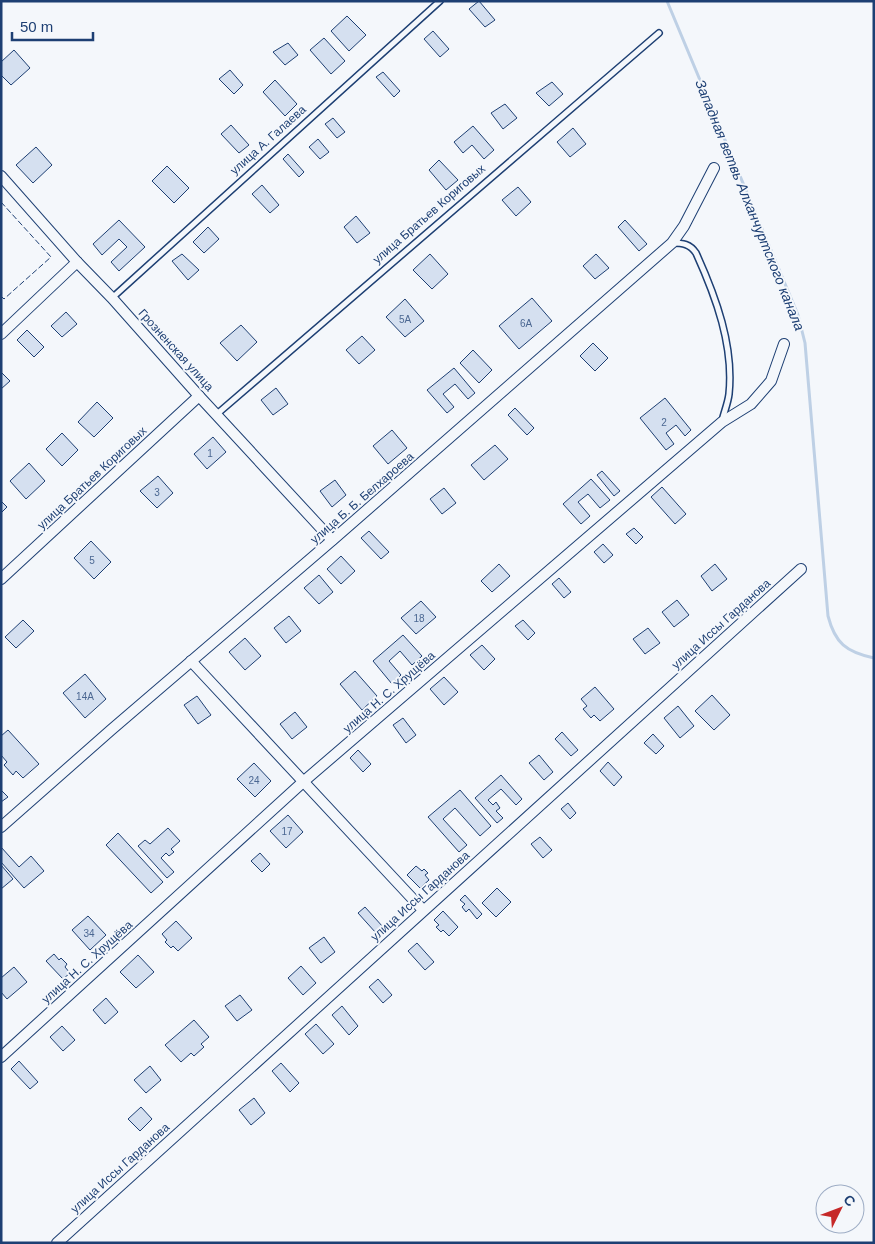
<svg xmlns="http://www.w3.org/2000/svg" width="875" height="1244" viewBox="0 0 875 1244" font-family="Arial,sans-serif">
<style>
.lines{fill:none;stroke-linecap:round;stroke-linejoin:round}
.stream{stroke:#bed0e5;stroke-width:3}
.building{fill:#d5e0f0;stroke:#1d3f73}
.service-casing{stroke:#1d3f73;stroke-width:8}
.minor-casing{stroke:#1d3f73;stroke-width:12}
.service{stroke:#f4f7fb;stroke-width:5}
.minor{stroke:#f4f7fb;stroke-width:10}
.fence{stroke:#1d3f73;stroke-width:1;stroke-dasharray:6 2.5;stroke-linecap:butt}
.labels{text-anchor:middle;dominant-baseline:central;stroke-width:4;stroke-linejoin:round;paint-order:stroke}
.number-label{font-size:10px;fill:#4b6792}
.street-label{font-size:12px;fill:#1d3f73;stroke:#f4f7fb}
.water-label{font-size:14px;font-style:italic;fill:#1d3f73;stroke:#f4f7fb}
</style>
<rect width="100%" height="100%" fill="#f4f7fb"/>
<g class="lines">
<path class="stream" d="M667,1L798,315L805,343L828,616C835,643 846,652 874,658"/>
</g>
<g class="building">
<polygon points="479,1 495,20 485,27 469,9"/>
<polygon points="347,16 366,35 349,51 331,31"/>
<polygon points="433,31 449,49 440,57 424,39"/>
<polygon points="324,38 345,61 331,74 310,50"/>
<polygon points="288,43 298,55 285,65 273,52"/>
<polygon points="14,50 30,68 11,85 1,75 1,62"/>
<polygon points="230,70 243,85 234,94 219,79"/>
<polygon points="383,72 400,91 394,97 376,77"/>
<polygon points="275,80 297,104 285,116 263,92"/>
<polygon points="552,82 563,94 549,106 536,93"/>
<polygon points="505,104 517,118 503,129 491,113"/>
<polygon points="333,118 345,132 337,138 325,124"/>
<polygon points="231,125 249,145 239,153 221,134"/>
<polygon points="473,126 494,150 484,159 472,145 463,153 454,142"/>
<polygon points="573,128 586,144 570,157 557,142"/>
<polygon points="318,139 329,152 320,159 309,147"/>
<polygon points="36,147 52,165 33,183 16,165"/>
<polygon points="288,154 304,172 299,177 283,159"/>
<polygon points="439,160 458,180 446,190 429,170"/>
<polygon points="167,166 189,188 174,203 152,181"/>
<polygon points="262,185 279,205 270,213 252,194"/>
<polygon points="518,187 531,202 516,216 502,200"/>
<polygon points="356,216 370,233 357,243 344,227"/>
<polygon points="119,220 145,247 119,271 111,262 127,247 119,239 102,255 93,244"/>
<polygon points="625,220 647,244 639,251 618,227"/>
<polygon points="208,227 219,239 204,253 193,242"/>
<polygon points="182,254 199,270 188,280 172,261"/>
<polygon points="430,254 448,274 432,289 413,270"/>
<polygon points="596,254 609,268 595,279 583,266"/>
<polygon points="532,298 552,321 519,349 499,326"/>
<polygon points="405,299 424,321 405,337 386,317"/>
<polygon points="66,312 77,324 62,337 51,326"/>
<polygon points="241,325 257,342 237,361 220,343"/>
<polygon points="27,330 44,347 34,357 17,340"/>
<polygon points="362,336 375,350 359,364 346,350"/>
<polygon points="593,343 608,358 595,371 580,356"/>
<polygon points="473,350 492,370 479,383 460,363"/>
<polygon points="454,368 475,393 468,399 455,384 443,394 454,407 447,413 427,390"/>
<polygon points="1,372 10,381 1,389"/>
<polygon points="276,388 288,404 273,415 261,400"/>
<polygon points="665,398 691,430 685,436 676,425 666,433 674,444 666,450 640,418"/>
<polygon points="97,402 113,418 94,437 78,422"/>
<polygon points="515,408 534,428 527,435 508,415"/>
<polygon points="392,430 407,448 388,464 373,446"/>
<polygon points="62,433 78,450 62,466 46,449"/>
<polygon points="213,437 226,452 207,469 194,454"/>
<polygon points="495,445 508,459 484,480 471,465"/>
<polygon points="29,463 45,481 26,499 10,481"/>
<polygon points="602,471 620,491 614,496 597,475"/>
<polygon points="158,476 173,493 157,508 140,491"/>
<polygon points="591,479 610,500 600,508 588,494 578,502 590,516 581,524 563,504"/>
<polygon points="335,480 346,495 332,507 320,491"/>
<polygon points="662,487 686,514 675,524 651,497"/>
<polygon points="444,488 456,503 442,514 430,499"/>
<polygon points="1,501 7,507 1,513"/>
<polygon points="634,528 643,537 636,544 626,534"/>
<polygon points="369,531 389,552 381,559 361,538"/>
<polygon points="91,541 111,562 94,579 74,558"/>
<polygon points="603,544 613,555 604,563 594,552"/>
<polygon points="341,556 355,571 341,584 327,569"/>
<polygon points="499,564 510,576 492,592 481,581"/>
<polygon points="715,564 727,579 712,591 701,576"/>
<polygon points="319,575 333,592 319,604 304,588"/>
<polygon points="559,578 571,592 564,598 552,584"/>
<polygon points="677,600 689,615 674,627 662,612"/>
<polygon points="421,601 436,617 416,634 401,618"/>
<polygon points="289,616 301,631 286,643 274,628"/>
<polygon points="23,620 34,631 16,648 5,637"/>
<polygon points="523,620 535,633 528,640 515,626"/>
<polygon points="648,628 660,643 645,654 633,639"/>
<polygon points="403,635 422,656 412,665 400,651 389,661 401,675 392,684 373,661"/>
<polygon points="245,638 261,656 245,670 229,652"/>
<polygon points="482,645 495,659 484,670 470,655"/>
<polygon points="355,671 377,696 362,710 340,684"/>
<polygon points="85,674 106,699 85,718 63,693"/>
<polygon points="444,677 458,692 444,705 430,689"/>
<polygon points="595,687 614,709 600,721 594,715 591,718 583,709 587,706 581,699"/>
<polygon points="712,695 730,715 714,730 695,711"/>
<polygon points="197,696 211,715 198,724 184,705"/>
<polygon points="678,706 694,726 680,738 664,718"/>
<polygon points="295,712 307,727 292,739 280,724"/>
<polygon points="403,718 416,735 406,743 393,725"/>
<polygon points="8,730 39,764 23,778 16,771 13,775 4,765 7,762 1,755 1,736"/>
<polygon points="562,732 578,750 571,756 555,739"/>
<polygon points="653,734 664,746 656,754 644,743"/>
<polygon points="358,750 371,764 363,772 350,758"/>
<polygon points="539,755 553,772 544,780 529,763"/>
<polygon points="608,762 622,777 614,786 600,771"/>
<polygon points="254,763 271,781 255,797 237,779"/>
<polygon points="501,775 522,799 516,805 501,789 488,800 493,805 496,802 500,808 496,811 503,818 497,823 475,798"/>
<polygon points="1,790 8,797 1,802"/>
<polygon points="460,790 491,826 480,836 455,808 443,819 467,845 459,852 428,817"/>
<polygon points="568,803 576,813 570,819 561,809"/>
<polygon points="288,815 303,832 286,848 270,831"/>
<polygon points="168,828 180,841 171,849 174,852 169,856 166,853 161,858 174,872 167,878 138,846 145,840 150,844"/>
<polygon points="118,833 163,882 151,893 106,845"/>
<polygon points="540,837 552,850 543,858 531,844"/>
<polygon points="1,847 19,867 31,856 44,871 24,888 1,862"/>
<polygon points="260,853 270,864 262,872 251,861"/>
<polygon points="1,865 13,879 1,889"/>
<polygon points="416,866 422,871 424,869 428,873 425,875 429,880 420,888 407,875"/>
<polygon points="497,888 511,902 496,917 482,903"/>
<polygon points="465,895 482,914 477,919 469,909 466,912 462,907 465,904 460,900"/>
<polygon points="365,907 383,927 376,933 358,913"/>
<polygon points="443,911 458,927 449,936 443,930 441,932 436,927 439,925 434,920"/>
<polygon points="88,916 106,935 90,950 72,930"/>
<polygon points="176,921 192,938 178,951 173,946 171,948 165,942 167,940 162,934"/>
<polygon points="324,937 335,952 321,963 309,948"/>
<polygon points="417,943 434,962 425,970 408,951"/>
<polygon points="54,954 59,960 61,958 67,964 65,967 70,973 63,979 46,961"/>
<polygon points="138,955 154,972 136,988 120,972"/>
<polygon points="301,966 316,983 303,995 288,978"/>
<polygon points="14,967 27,982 7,999 1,992 1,978"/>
<polygon points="378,979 392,995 383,1003 369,987"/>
<polygon points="240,995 252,1010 237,1021 225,1006"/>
<polygon points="106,998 118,1012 105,1024 93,1010"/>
<polygon points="342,1006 358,1026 349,1035 332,1015"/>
<polygon points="194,1020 209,1037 201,1044 204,1047 194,1056 191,1053 181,1062 165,1045"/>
<polygon points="316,1024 334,1044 323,1054 305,1034"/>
<polygon points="62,1026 75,1040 63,1051 50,1037"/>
<polygon points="19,1061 38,1082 30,1089 11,1069"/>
<polygon points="281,1063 299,1083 290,1092 272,1071"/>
<polygon points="150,1066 161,1080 146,1093 134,1080"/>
<polygon points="254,1098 265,1113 251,1125 239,1110"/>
<polygon points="141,1107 152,1119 140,1131 128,1119"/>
</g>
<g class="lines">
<defs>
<g id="service">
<path d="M672,243C683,243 690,244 696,253C716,297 734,346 729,394C728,403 724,412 722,421"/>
<polyline points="112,298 440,1"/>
<polyline points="217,414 659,33"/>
</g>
<g id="minor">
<polyline points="1,176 77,262 112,298 199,396 332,540"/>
<polyline points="1,334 77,262"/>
<polyline points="1,579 199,396"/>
<polyline points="191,661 423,910"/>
<polyline points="1,827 111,730 336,537 672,243 684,226 714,168"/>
<polyline points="1,1057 303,782 722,422 751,404 771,381 784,344"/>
<polyline points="57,1243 801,569"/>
</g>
</defs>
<use href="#service" class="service-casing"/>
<use href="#minor" class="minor-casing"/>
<use href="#service" class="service"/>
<use href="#minor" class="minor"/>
<polyline class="fence" points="1,202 51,257 4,299 1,296"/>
</g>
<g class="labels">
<g class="number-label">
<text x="405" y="319">5А</text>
<text x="526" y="323">6А</text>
<text x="664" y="422">2</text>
<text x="210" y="453">1</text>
<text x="157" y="492">3</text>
<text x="92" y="560">5</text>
<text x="419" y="618">18</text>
<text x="85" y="696">14А</text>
<text x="254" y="780">24</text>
<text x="287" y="831">17</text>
<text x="89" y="933">34</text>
</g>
<g class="street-label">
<text transform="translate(268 140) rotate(-42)">улица А. Галаева</text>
<text transform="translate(429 214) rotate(-41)">улица Братьев Кориговых</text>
<text transform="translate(176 350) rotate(48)">Грозненская улица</text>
<text transform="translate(92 478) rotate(-43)">улица Братьев Кориговых</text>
<text transform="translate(362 498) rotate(-41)">улица Б. Б. Белхароева</text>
<text transform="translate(721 624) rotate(-42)">улица Иссы Гарданова</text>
<text transform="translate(389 692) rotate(-41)">улица Н. С. Хрущёва</text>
<text transform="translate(420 896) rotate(-42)">улица Иссы Гарданова</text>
<text transform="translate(87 962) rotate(-42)">улица Н. С. Хрущёва</text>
<text transform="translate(120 1168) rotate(-42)">улица Иссы Гарданова</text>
</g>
<g class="water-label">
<text transform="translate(750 205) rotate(68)">Западная ветвь Алханчуртского канала</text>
</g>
</g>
<rect width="875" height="1244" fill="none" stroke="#1d3f73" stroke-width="5"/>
<g transform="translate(840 1209) rotate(48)"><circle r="24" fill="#f4f7fb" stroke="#9eadc5"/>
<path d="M0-4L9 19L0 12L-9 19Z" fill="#c62828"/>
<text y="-8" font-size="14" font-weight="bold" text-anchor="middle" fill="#1d3f73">С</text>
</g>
<path d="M12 32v8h81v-8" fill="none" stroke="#1d3f73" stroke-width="2.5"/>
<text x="20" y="32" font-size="15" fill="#1d3f73" stroke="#f4f7fb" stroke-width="4" paint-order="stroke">50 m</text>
</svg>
